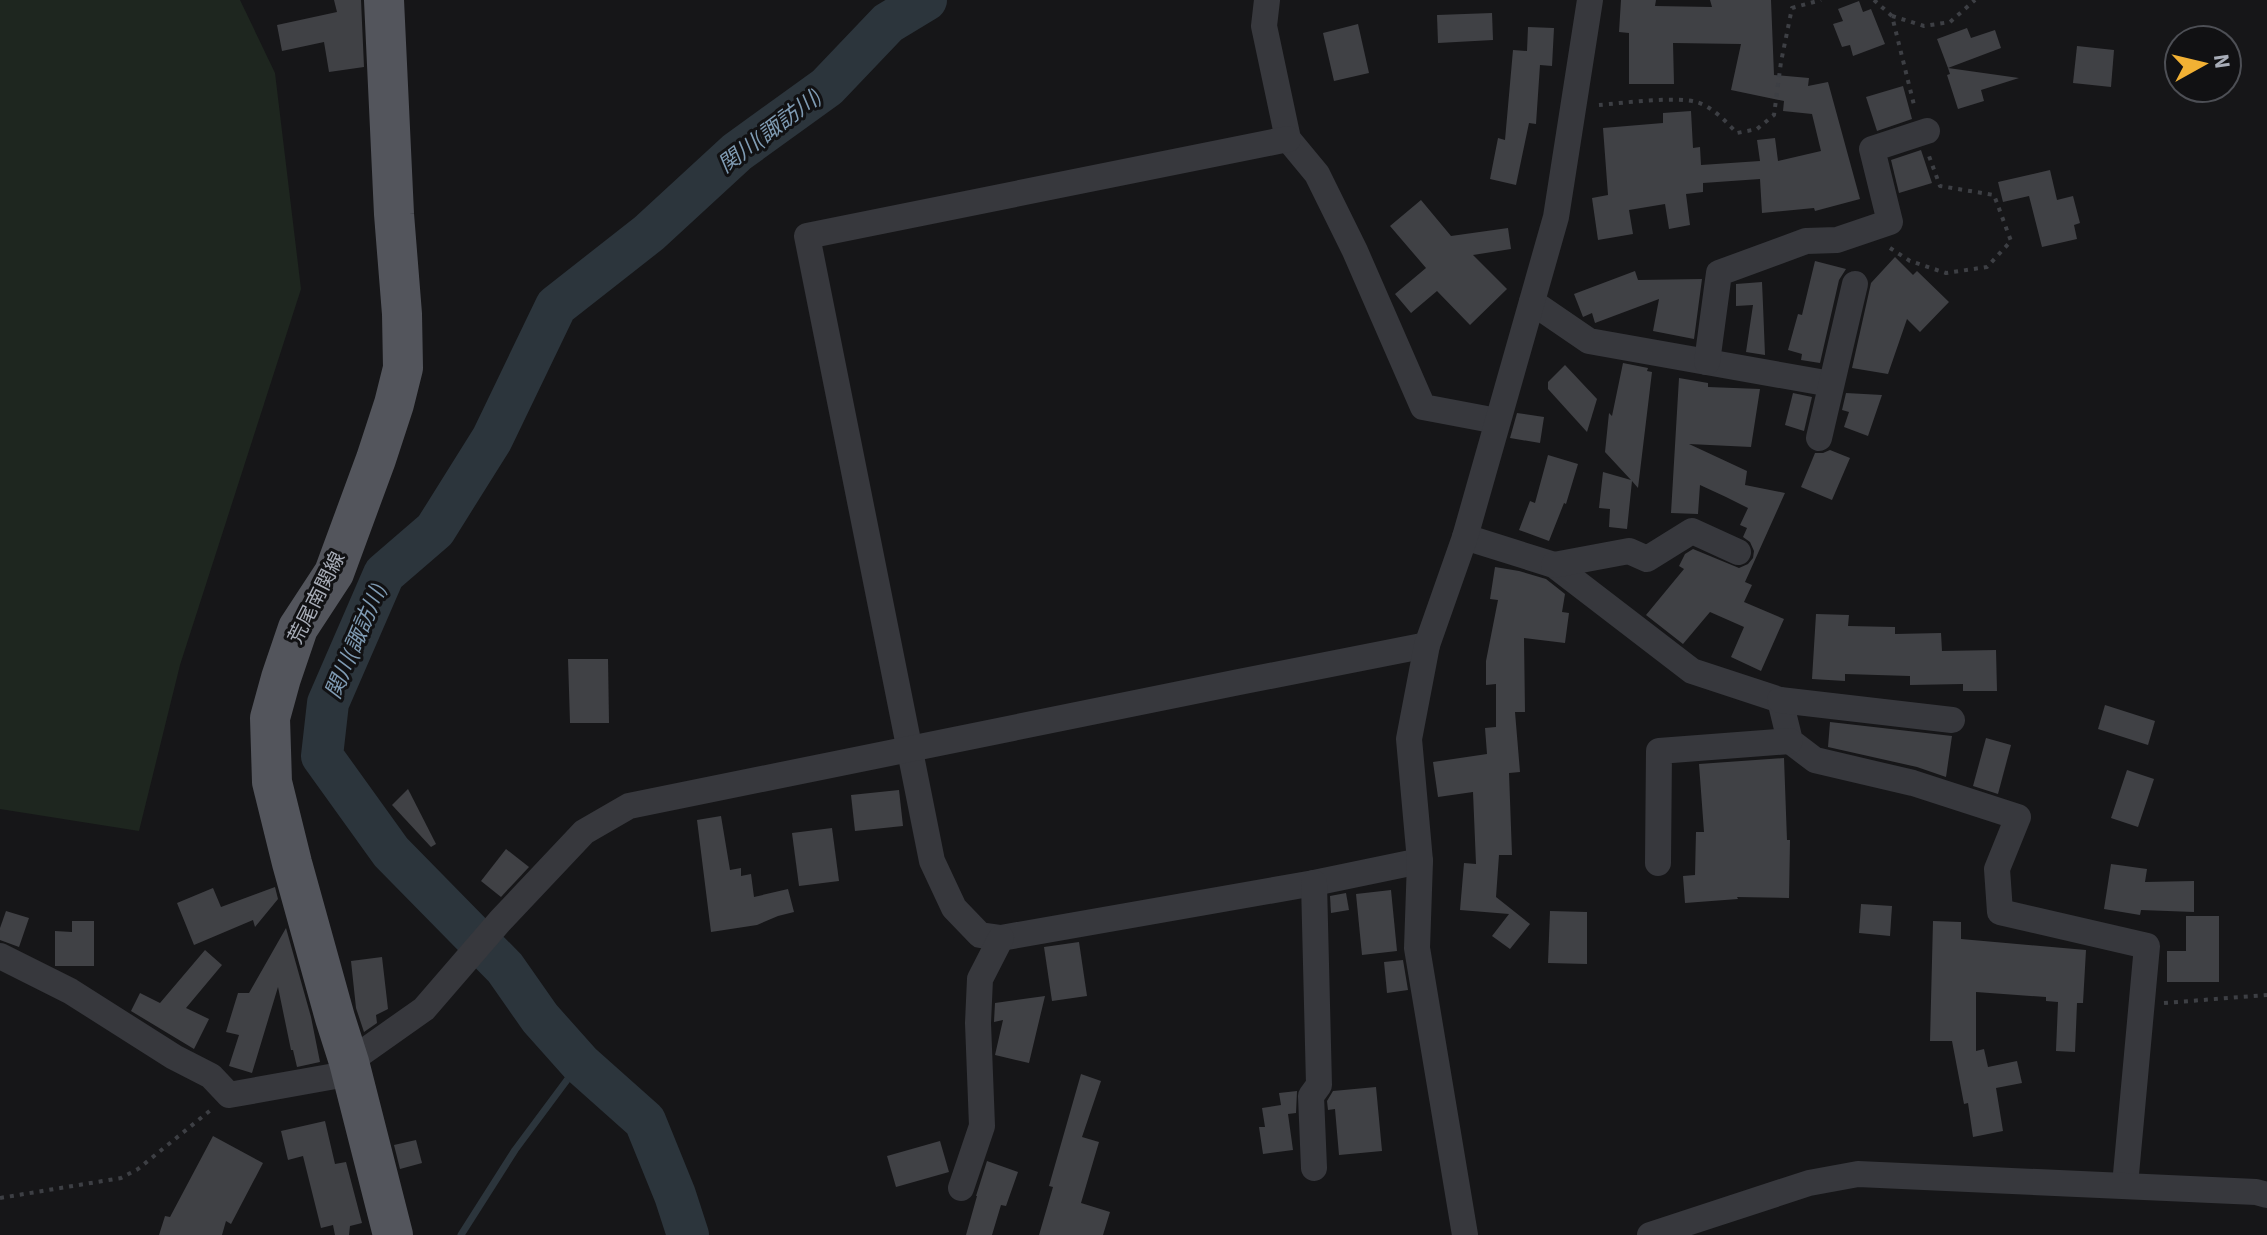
<svg xmlns="http://www.w3.org/2000/svg" width="2267" height="1235" viewBox="0 0 2267 1235" font-family="'Source Sans 3','Noto Sans JP',sans-serif">
<style>
.green{fill:#1e261f}
.lines{fill:none;stroke-linecap:round;stroke-linejoin:round}
.stream{stroke:#2c353c;stroke-width:7}
.river{stroke:#2c353c;stroke-width:42}
.building{fill:#404145}
.path{stroke:#3d3f44;stroke-width:4;stroke-dasharray:4 6;stroke-linecap:butt}
.street{stroke:#37383d;stroke-width:26}
.primary{stroke:#53555c;stroke-width:40}
.labels{text-anchor:middle;dominant-baseline:central;stroke-width:6;stroke-linejoin:round;paint-order:stroke}
.street-label{font-size:20px;fill:#a8adb8;stroke:#111113}
.water-label{font-size:22px;font-style:italic;fill:#7f9bb3;stroke:#111113}
</style>
<rect width="100%" height="100%" fill="#161618"/>
<polygon class="green" points="0,0 240,0 275,73 301,289 180,665 139,831 0,809"/>
<g class="lines">
<polyline class="stream" points="461,1235 515,1150 570,1076 581,1064"/>
<polyline class="river" points="688,1235 675,1195 645,1121 581,1064 540,1018 505,968 391,852 322,756 328,703 384,574 435,530 492,439 556,306 649,233 737,152 827,87 888,23 926,0"/>
</g>
<g class="building">
<polygon points="334,0 361,0 364,67 329,72 324,42 282,51 277,25 337,12"/>
<polygon points="1621,0 1656,0 1655,6 1712,7 1710,0 1771,0 1774,75 1809,78 1808,86 1828,82 1860,199 1815,211 1814,208 1762,213 1760,179 1703,183 1703,192 1686,194 1690,225 1669,229 1665,204 1629,210 1633,234 1598,240 1592,198 1608,195 1603,128 1663,123 1663,113 1691,111 1693,148 1700,147 1701,165 1760,161 1757,140 1775,138 1778,161 1821,151 1812,114 1783,111 1784,101 1731,90 1741,44 1673,43 1674,84 1629,84 1629,33 1619,32"/>
<polygon points="1859,1 1863,12 1871,9 1885,44 1853,56 1850,45 1842,47 1833,24 1843,21 1838,9"/>
<polygon points="1492,13 1493,40 1438,43 1437,15"/>
<polygon points="1358,24 1369,73 1334,81 1323,33"/>
<polygon points="1528,27 1554,28 1552,66 1540,65 1536,124 1529,123 1516,185 1490,179 1498,138 1505,140 1513,50 1527,51"/>
<polygon points="1967,28 1971,38 1995,30 2001,48 1948,68 1937,39"/>
<polygon points="2077,46 2114,50 2111,87 2073,83"/>
<polygon points="1948,68 2019,78 1981,90 1984,101 1958,109 1947,75 1950,74"/>
<polygon points="1903,86 1912,119 1877,131 1866,97"/>
<polygon points="1921,150 1932,183 1899,193 1891,160"/>
<polygon points="2050,170 2057,200 2073,196 2080,223 2074,225 2077,239 2042,247 2029,196 2003,202 1998,182"/>
<polygon points="1421,200 1451,236 1508,228 1511,249 1473,255 1507,289 1470,325 1437,291 1411,313 1395,294 1426,268 1390,226"/>
<polygon points="1895,257 1913,275 1917,271 1949,302 1920,332 1907,319 1888,374 1852,368 1871,283"/>
<polygon points="1815,261 1846,269 1839,280 1820,363 1801,360 1802,354 1788,350 1798,314 1802,315"/>
<polygon points="1635,271 1638,280 1702,279 1694,339 1653,331 1659,299 1595,323 1592,313 1583,317 1574,294"/>
<polygon points="1762,282 1763,305 1765,355 1746,352 1753,305 1736,306 1736,284"/>
<polygon points="1623,363 1648,368 1647,371 1652,372 1638,488 1632,481 1627,529 1609,527 1610,509 1599,508 1603,472 1631,480 1605,452 1609,413 1612,416"/>
<polygon points="1565,365 1597,399 1587,432 1548,389 1548,382"/>
<polygon points="1679,378 1708,383 1708,387 1760,389 1751,447 1689,444 1747,471 1745,485 1785,493 1745,582 1752,585 1744,602 1784,619 1761,671 1731,657 1744,627 1710,612 1683,644 1646,615 1684,569 1679,566 1685,554 1693,549 1739,568 1748,564 1753,558 1754,551 1750,542 1743,537 1747,528 1740,525 1748,508 1726,497 1700,485 1698,514 1671,513"/>
<polygon points="1793,393 1812,397 1804,431 1785,425"/>
<polygon points="1846,393 1882,395 1868,436 1844,427 1849,412 1842,410"/>
<polygon points="1517,413 1544,417 1540,443 1510,438"/>
<polygon points="1830,450 1850,458 1832,500 1801,487 1815,453 1823,453"/>
<polygon points="1548,455 1578,464 1566,504 1564,503 1549,541 1519,530 1530,501 1535,503"/>
<polygon points="1495,567 1519,571 1546,579 1565,594 1562,612 1569,613 1565,643 1524,638 1525,712 1515,712 1520,772 1509,773 1512,855 1499,855 1496,897 1530,924 1510,949 1492,936 1509,914 1460,910 1464,863 1476,864 1473,792 1438,797 1433,762 1487,754 1485,728 1496,727 1496,684 1486,685 1486,661 1498,600 1490,599"/>
<polygon points="1816,614 1849,615 1848,626 1895,627 1895,634 1941,633 1942,651 1996,650 1997,691 1963,691 1963,684 1910,685 1910,676 1845,674 1845,681 1812,679"/>
<polygon points="568,659 608,659 609,723 570,723"/>
<polygon points="2105,705 2155,721 2148,745 2098,729"/>
<polygon points="1830,722 1952,736 1946,777 1917,767 1828,747"/>
<polygon points="1986,738 2011,745 1998,794 1973,786"/>
<polygon points="1784,758 1787,840 1790,840 1789,898 1737,897 1738,899 1685,903 1683,876 1695,875 1696,832 1704,832 1699,764"/>
<polygon points="2127,770 2154,779 2138,827 2111,818"/>
<polygon points="408,789 436,844 431,847 392,805"/>
<polygon points="899,790 903,826 855,831 851,795"/>
<polygon points="721,816 730,870 741,868 741,876 751,874 754,897 788,889 794,912 778,916 757,925 711,932 697,820"/>
<polygon points="832,828 839,881 799,886 792,833"/>
<polygon points="506,849 529,867 501,897 481,881"/>
<polygon points="2111,864 2147,869 2145,882 2194,881 2194,912 2141,910 2140,915 2104,909"/>
<polygon points="275,887 278,899 255,927 253,920 194,945 177,903 213,888 221,907"/>
<polygon points="1391,890 1397,951 1362,955 1356,894"/>
<polygon points="1346,893 1349,910 1331,913 1330,896"/>
<polygon points="1861,904 1892,906 1890,936 1859,933"/>
<polygon points="6,911 29,918 19,947 0,940 0,928"/>
<polygon points="1550,911 1587,912 1587,964 1548,963"/>
<polygon points="2186,916 2219,916 2219,982 2167,982 2167,951 2186,951"/>
<polygon points="72,921 94,921 94,966 55,966 55,931 72,932"/>
<polygon points="1933,921 1961,922 1961,939 2086,950 2083,1003 2077,1003 2075,1052 2056,1051 2058,1002 2046,1001 2046,997 1976,992 1976,1051 1984,1049 1988,1067 2017,1061 2022,1083 1996,1088 2003,1131 1973,1137 1968,1103 1964,1104 1952,1041 1930,1041"/>
<polygon points="286,928 311,1017 320,1062 297,1067 293,1050 291,1050 278,987 252,1073 229,1066 239,1035 226,1032 238,993 249,993"/>
<polygon points="1079,942 1087,996 1052,1001 1044,947"/>
<polygon points="205,950 222,965 186,1008 209,1019 194,1049 131,1011 140,993 160,1003"/>
<polygon points="382,957 388,1009 376,1015 377,1023 364,1032 356,1008 351,961"/>
<polygon points="1403,960 1408,990 1387,993 1384,962"/>
<polygon points="1045,996 1029,1063 995,1055 1003,1020 994,1022 995,1003"/>
<polygon points="1081,1074 1101,1081 1082,1137 1099,1142 1081,1203 1110,1212 1103,1235 1039,1235 1053,1187 1049,1186"/>
<polygon points="1376,1087 1382,1151 1339,1155 1335,1109 1328,1110 1327,1101 1333,1091"/>
<polygon points="1297,1091 1296,1113 1288,1114 1293,1150 1263,1154 1259,1127 1265,1127 1262,1108 1281,1105 1279,1093"/>
<polygon points="325,1121 335,1164 346,1162 362,1223 350,1226 349,1235 335,1235 333,1225 321,1228 303,1156 288,1160 281,1131"/>
<polygon points="213,1136 263,1163 231,1224 226,1221 222,1235 159,1235 165,1216 170,1217"/>
<polygon points="416,1140 422,1163 400,1169 394,1145"/>
<polygon points="940,1141 949,1172 896,1187 887,1156"/>
<polygon points="987,1161 1018,1172 1006,1206 1001,1205 992,1235 966,1235 977,1196 976,1196"/>
</g>
<g class="lines">
<g class="path">
<polyline points="1874,0 1892,16 1915,109"/>
<polyline points="1892,16 1924,26 1950,22 1975,0"/>
<path d="M1599,105C1623,103 1675,96 1696,102C1712,106 1726,122 1737,133L1757,129L1774,115L1781,62L1792,8L1821,0"/>
<polyline points="1890,248 1910,261 1946,273 1987,267 2011,241 1994,195 1940,186 1929,156"/>
<polyline points="2164,1003 2267,995"/>
<polyline points="0,1198 121,1178 138,1169 212,1109"/>
</g>
<g class="street">
<polyline points="1267,0 1264,26 1288,139 1317,174 1355,251 1423,407 1497,421"/>
<polyline points="1288,139 807,236 932,861 954,908 980,935 1001,938 1314,883 1420,861"/>
<polyline points="1532,302 1589,341 1831,384"/>
<polyline points="1707,362 1719,273 1806,241 1837,240 1890,222 1872,149 1927,131"/>
<polyline points="1819,438 1855,284"/>
<polyline points="1465,537 1554,565 1692,671 1780,700 1790,741 1815,760 1913,783 2018,817 1997,869 2000,912 2147,946 2125,1185"/>
<polyline points="1554,565 1629,551 1647,559 1692,531 1738,552"/>
<polyline points="1780,700 1952,720"/>
<polyline points="1658,863 1659,751 1790,741"/>
<polyline points="1314,883 1319,1085 1311,1096 1314,1168"/>
<polyline points="0,956 70,991 174,1057 211,1076 229,1095 352,1073"/>
<polyline points="349,1062 424,1009 500,921 584,832 629,806 1239,682 1427,645"/>
<polyline points="961,1188 982,1126 978,1023 980,979 1001,938"/>
<polyline points="1465,1235 1417,948 1420,861 1409,739 1427,645 1465,537 1556,217 1590,0"/>
<polyline points="1650,1235 1809,1183 1858,1174 2256,1192 2267,1195"/>
</g>
<polyline class="primary" points="384,0 394,214 402,314 403,368 394,404 376,459 334,573 298,628 281,678 270,718 272,782 292,863 335,1018 349,1062 393,1235"/>
</g>
<g class="labels">
<g class="street-label">
<text transform="translate(317 598) rotate(-63)">荒尾南関線</text>
</g>
<g class="water-label">
<text transform="translate(770 131) rotate(-37)">関川(諏訪川)</text>
<text transform="translate(356 641) rotate(-67)">関川(諏訪川)</text>
</g>
</g>
<g transform="translate(2203 64) rotate(82)"><circle r="38" fill="#111113" stroke="#4d4f55" stroke-width="2"/>
<path d="M0-6L14 30L0 20L-14 30Z" fill="#f2b134"/>
<text y="-12" font-size="22" font-weight="bold" text-anchor="middle" fill="#a8adb8">N</text>
</g>
</svg>
